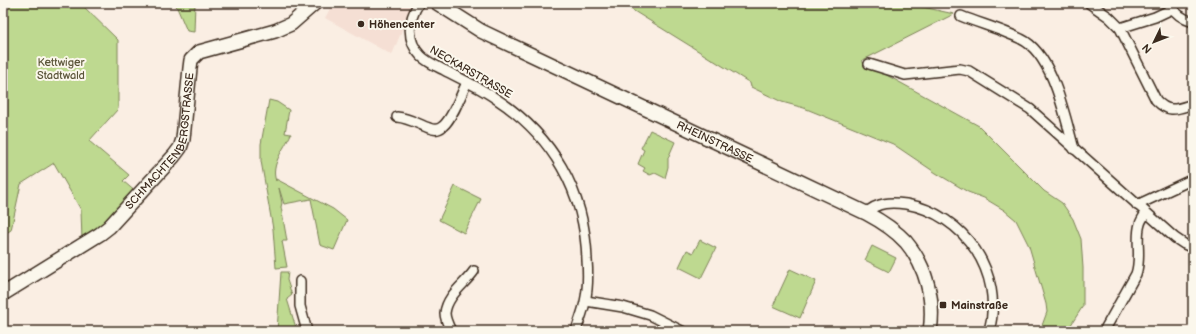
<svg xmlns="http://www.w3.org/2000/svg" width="1196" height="334" viewBox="0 0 1196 334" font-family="'Balsamiq Sans',sans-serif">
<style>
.built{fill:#f5dfd4}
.green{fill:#bed990;stroke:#7c8257}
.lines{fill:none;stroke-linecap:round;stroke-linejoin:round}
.stream{stroke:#6d949b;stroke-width:2.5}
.street-casing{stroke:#3b2a1e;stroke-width:12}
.secondary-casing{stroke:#3b2a1e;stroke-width:16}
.street{stroke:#fbf7ec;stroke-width:9}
.secondary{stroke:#fbf7ec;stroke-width:13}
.poi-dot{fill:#3b2a1e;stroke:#fbf7ec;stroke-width:1.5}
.labels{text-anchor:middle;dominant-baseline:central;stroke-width:4;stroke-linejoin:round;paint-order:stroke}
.poi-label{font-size:11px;font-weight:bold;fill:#3b2a1e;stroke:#fbf7ec;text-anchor:start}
.park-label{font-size:11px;fill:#5c563a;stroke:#fbf7ec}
.street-label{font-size:11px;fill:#3b2a1e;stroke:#fbf7ec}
</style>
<rect width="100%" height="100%" fill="#faeee3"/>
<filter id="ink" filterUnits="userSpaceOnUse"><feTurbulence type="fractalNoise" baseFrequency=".025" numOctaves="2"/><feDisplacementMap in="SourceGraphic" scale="8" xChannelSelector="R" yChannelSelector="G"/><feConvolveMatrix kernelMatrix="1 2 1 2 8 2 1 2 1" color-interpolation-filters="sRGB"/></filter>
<g filter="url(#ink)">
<polygon class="built" points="333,3 413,3 392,55 325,18"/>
<g class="green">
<polygon points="3,3 80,3 118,40 118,109 89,141 129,175 123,181 137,193 107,226 82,241 81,210 54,163 21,184 11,230 3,235"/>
<polygon points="175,3 195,3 194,32 187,31"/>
<polygon points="621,3 905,3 954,14 861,61 979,126 1044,191 1062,203 1073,219 1081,239 1083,268 1083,306 1067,331 1040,331 1047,312 1046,304 1029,246 1016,220 1004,210 984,198 968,192 936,173 893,144 804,108 782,102 751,87 750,83"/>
<path d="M269,100L277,102L289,110L285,133L291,134C284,149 270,165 276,181V179L333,209L347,220L334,250L320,245L311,199L284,204L279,188L282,203L281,207L287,241H282L287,267L276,268L273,229L261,161V144Z"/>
<polygon points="650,130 675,142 668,158 668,167 665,178 655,173 650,175 643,171 645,168 638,164 644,150 641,148"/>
<polygon points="455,186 481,199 464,233 439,220"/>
<polygon points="700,240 716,248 701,278 679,267 687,250 693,253"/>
<polygon points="872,246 896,258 889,272 865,260"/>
<polygon points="790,269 816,281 800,318 773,306"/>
<polygon points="281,272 288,272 287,280 292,295 287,299 297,331 277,331"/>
</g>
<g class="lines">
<polyline class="stream" points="3,38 5,39"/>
<defs>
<g id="street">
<path d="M419,3C408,20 406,41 421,56C427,62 436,66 444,70C461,79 479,87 495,98C552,135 585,191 587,260C588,273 588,289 585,302C583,312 579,321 576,331"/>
<path d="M1089,3L1109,17L1120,28L1156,100C1169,114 1177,109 1193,104"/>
<path d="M1168,3C1174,12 1182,19 1193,22"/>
<path d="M961,16C981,24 1003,30 1021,39C1053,54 1065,117 1074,149"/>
<polyline points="1120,28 1155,17 1172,9"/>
<polyline points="869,64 905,75 960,69 969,71 1030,109 1175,238 1184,244 1193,248"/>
<path d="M397,117C409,118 418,124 429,128C434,130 439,130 443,126C452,119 462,93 467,82"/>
<polyline points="1137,205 1193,179"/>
<path d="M866,213C878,202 891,202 906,204C964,214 1005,273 989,331"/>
<polyline points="300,281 300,306 307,331"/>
<polyline points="586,301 623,307 650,315 682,331"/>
<path d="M451,331C448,325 445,319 445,313C447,295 465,284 474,271"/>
<path d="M1104,331L1136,274C1142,257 1135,239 1140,224C1141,220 1144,216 1146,213"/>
</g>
<g id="secondary">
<path id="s1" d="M437,3L481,31L866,213C881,221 895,230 906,242C926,266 935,300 930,331"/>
<path id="s2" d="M3,294L100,234L109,227L174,156L180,148L183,139L190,68L191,60L199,52L275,31L291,24L315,3"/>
</g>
</defs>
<use href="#street" class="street-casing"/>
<use href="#secondary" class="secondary-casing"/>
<use href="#street" class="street"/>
<use href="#secondary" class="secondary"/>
</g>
</g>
<g class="poi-dot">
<circle cx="361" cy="24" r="4"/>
<rect x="939" y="301" width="8" height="8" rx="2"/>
</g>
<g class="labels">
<g class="poi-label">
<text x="369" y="24">Höhencenter</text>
<text x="951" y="305">Mainstraße</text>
</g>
<g class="park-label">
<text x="61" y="62">Kettwiger<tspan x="61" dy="13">Stadtwald</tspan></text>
</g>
<g class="street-label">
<text transform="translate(471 72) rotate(30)">NECKARSTRASSE</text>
<text stroke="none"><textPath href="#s2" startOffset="230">SCHMACHTENBERGSTRASSE</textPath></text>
<text stroke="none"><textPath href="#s1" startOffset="311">RHEINSTRASSE</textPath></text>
</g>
</g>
<rect width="1196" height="334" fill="none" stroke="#fbf7ec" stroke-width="16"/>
<rect x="8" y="8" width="1180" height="318" fill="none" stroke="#3b2a1e" stroke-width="1.5" filter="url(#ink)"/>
<g transform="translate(1154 42) rotate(227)" stroke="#fbf7ec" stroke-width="3" paint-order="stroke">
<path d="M0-3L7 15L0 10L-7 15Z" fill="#3b2a1e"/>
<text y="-6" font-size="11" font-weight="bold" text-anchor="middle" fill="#3b2a1e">N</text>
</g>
</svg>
